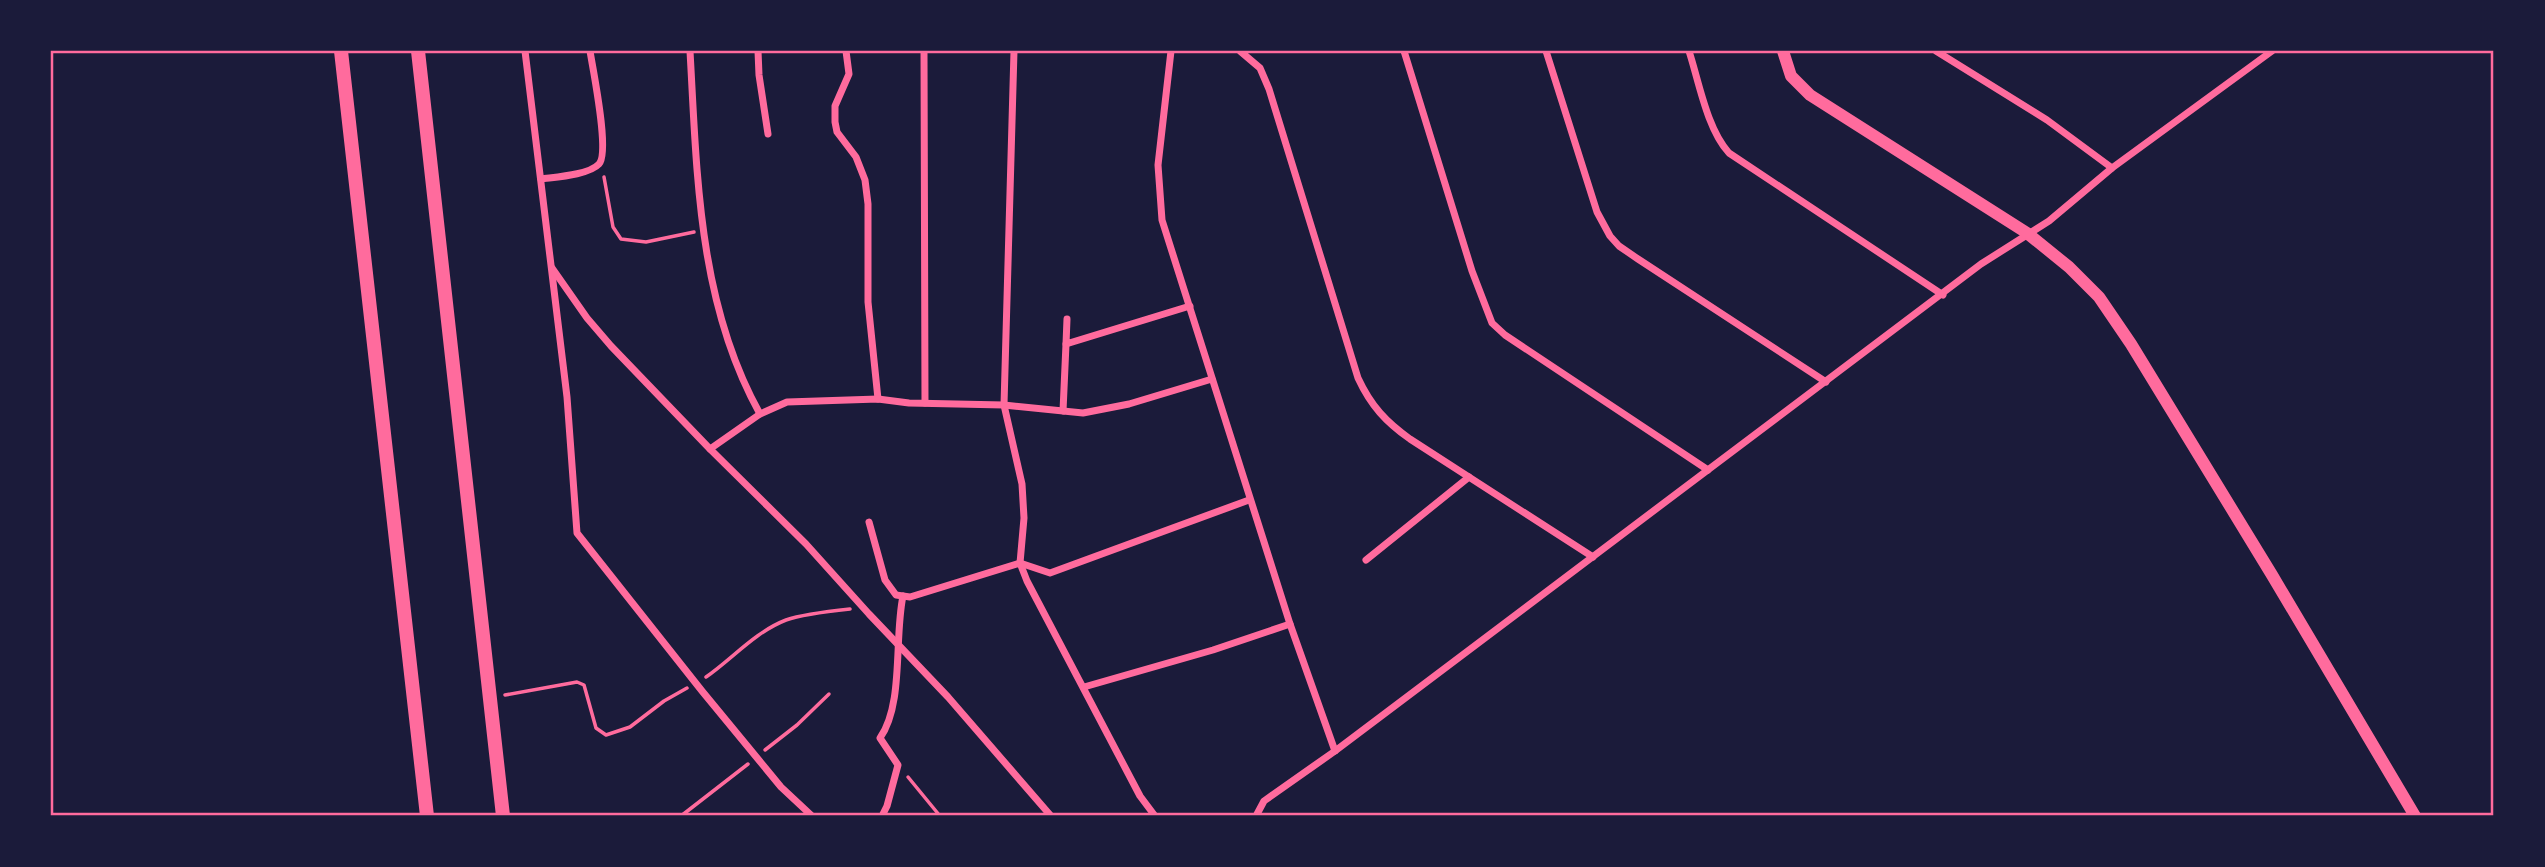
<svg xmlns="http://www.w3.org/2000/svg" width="2545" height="867" viewBox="0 0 2545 867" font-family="Lato,sans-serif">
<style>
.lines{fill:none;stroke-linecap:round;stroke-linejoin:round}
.path{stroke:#ff6b9d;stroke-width:3.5}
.minor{stroke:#ff6b9d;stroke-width:7}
.tertiary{stroke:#ff6b9d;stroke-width:12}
.secondary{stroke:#ff6b9d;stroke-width:14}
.neatline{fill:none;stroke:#ff6b9d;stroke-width:2.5}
</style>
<rect width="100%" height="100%" fill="#1b1b3a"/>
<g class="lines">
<g class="path">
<polyline points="604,177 613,227 621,239 646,242 694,232"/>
<path d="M706,677C732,659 755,632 786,620C803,614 831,611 850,609"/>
<polyline points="505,695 577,682 584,685 596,728 606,735 630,727 664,701 687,688"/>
<polyline points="765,750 797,725 829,694"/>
<polyline points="908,777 940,816"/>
<polyline points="681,816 748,764"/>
</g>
<g class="minor">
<polyline points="525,51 567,397 577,533 702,691 781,787 812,816"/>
<path d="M690,51C697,174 698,303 760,414"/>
<polyline points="758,51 759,75 768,134"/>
<polyline points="846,51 849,74 835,106 835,122 837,132 856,157 865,180 868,204 868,302 878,399"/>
<polyline points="924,51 925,403"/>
<polyline points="1014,51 1004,405 1022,484 1024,518 1020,563 1027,581 1140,796 1155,816"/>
<polyline points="1171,51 1158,165 1162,220 1290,624 1335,751"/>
<path d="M1240,51L1260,68L1269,89L1358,378C1371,406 1386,422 1410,439L1593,557"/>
<polyline points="1404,51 1472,271 1492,323 1505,335 1708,470"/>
<polyline points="1546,51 1597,212 1610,236 1619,246 1638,259 1826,382"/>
<path d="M1689,51C1699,82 1707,129 1729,153L1943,295"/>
<polyline points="1936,51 2047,120 2112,168"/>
<path d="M541,179C555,177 589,175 599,164C610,152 593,70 590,51"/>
<polyline points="552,268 587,318 611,346 710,449 806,544 869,614 948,697 1051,816"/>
<polyline points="1067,319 1066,344 1190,306"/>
<polyline points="1063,411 1066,344"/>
<polyline points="710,449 760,414 787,402 878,399 909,403 1004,405 1083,413 1129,404 1212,379"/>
<polyline points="869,522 885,580 896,595 910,597 1020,563 1050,573 1249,500"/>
<polyline points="1366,560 1469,477"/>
<polyline points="1084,687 1213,650 1290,624"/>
<path d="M882,816L887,806L898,765L880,738C904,704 894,638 903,596"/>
<polyline points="1256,816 1264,801 1335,751 1981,264 2049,221 2112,168 2272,51"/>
</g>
<polyline class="tertiary" points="1783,51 1791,76 1810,95 2027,233 2069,267 2099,297 2131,344 2272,575 2415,816"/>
<g class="secondary">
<polyline points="341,51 427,816"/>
<polyline points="418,51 503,816"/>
</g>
</g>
<rect width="2545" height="867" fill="none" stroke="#1b1b3a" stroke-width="105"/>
<rect x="52" y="52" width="2440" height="762" class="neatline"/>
</svg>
